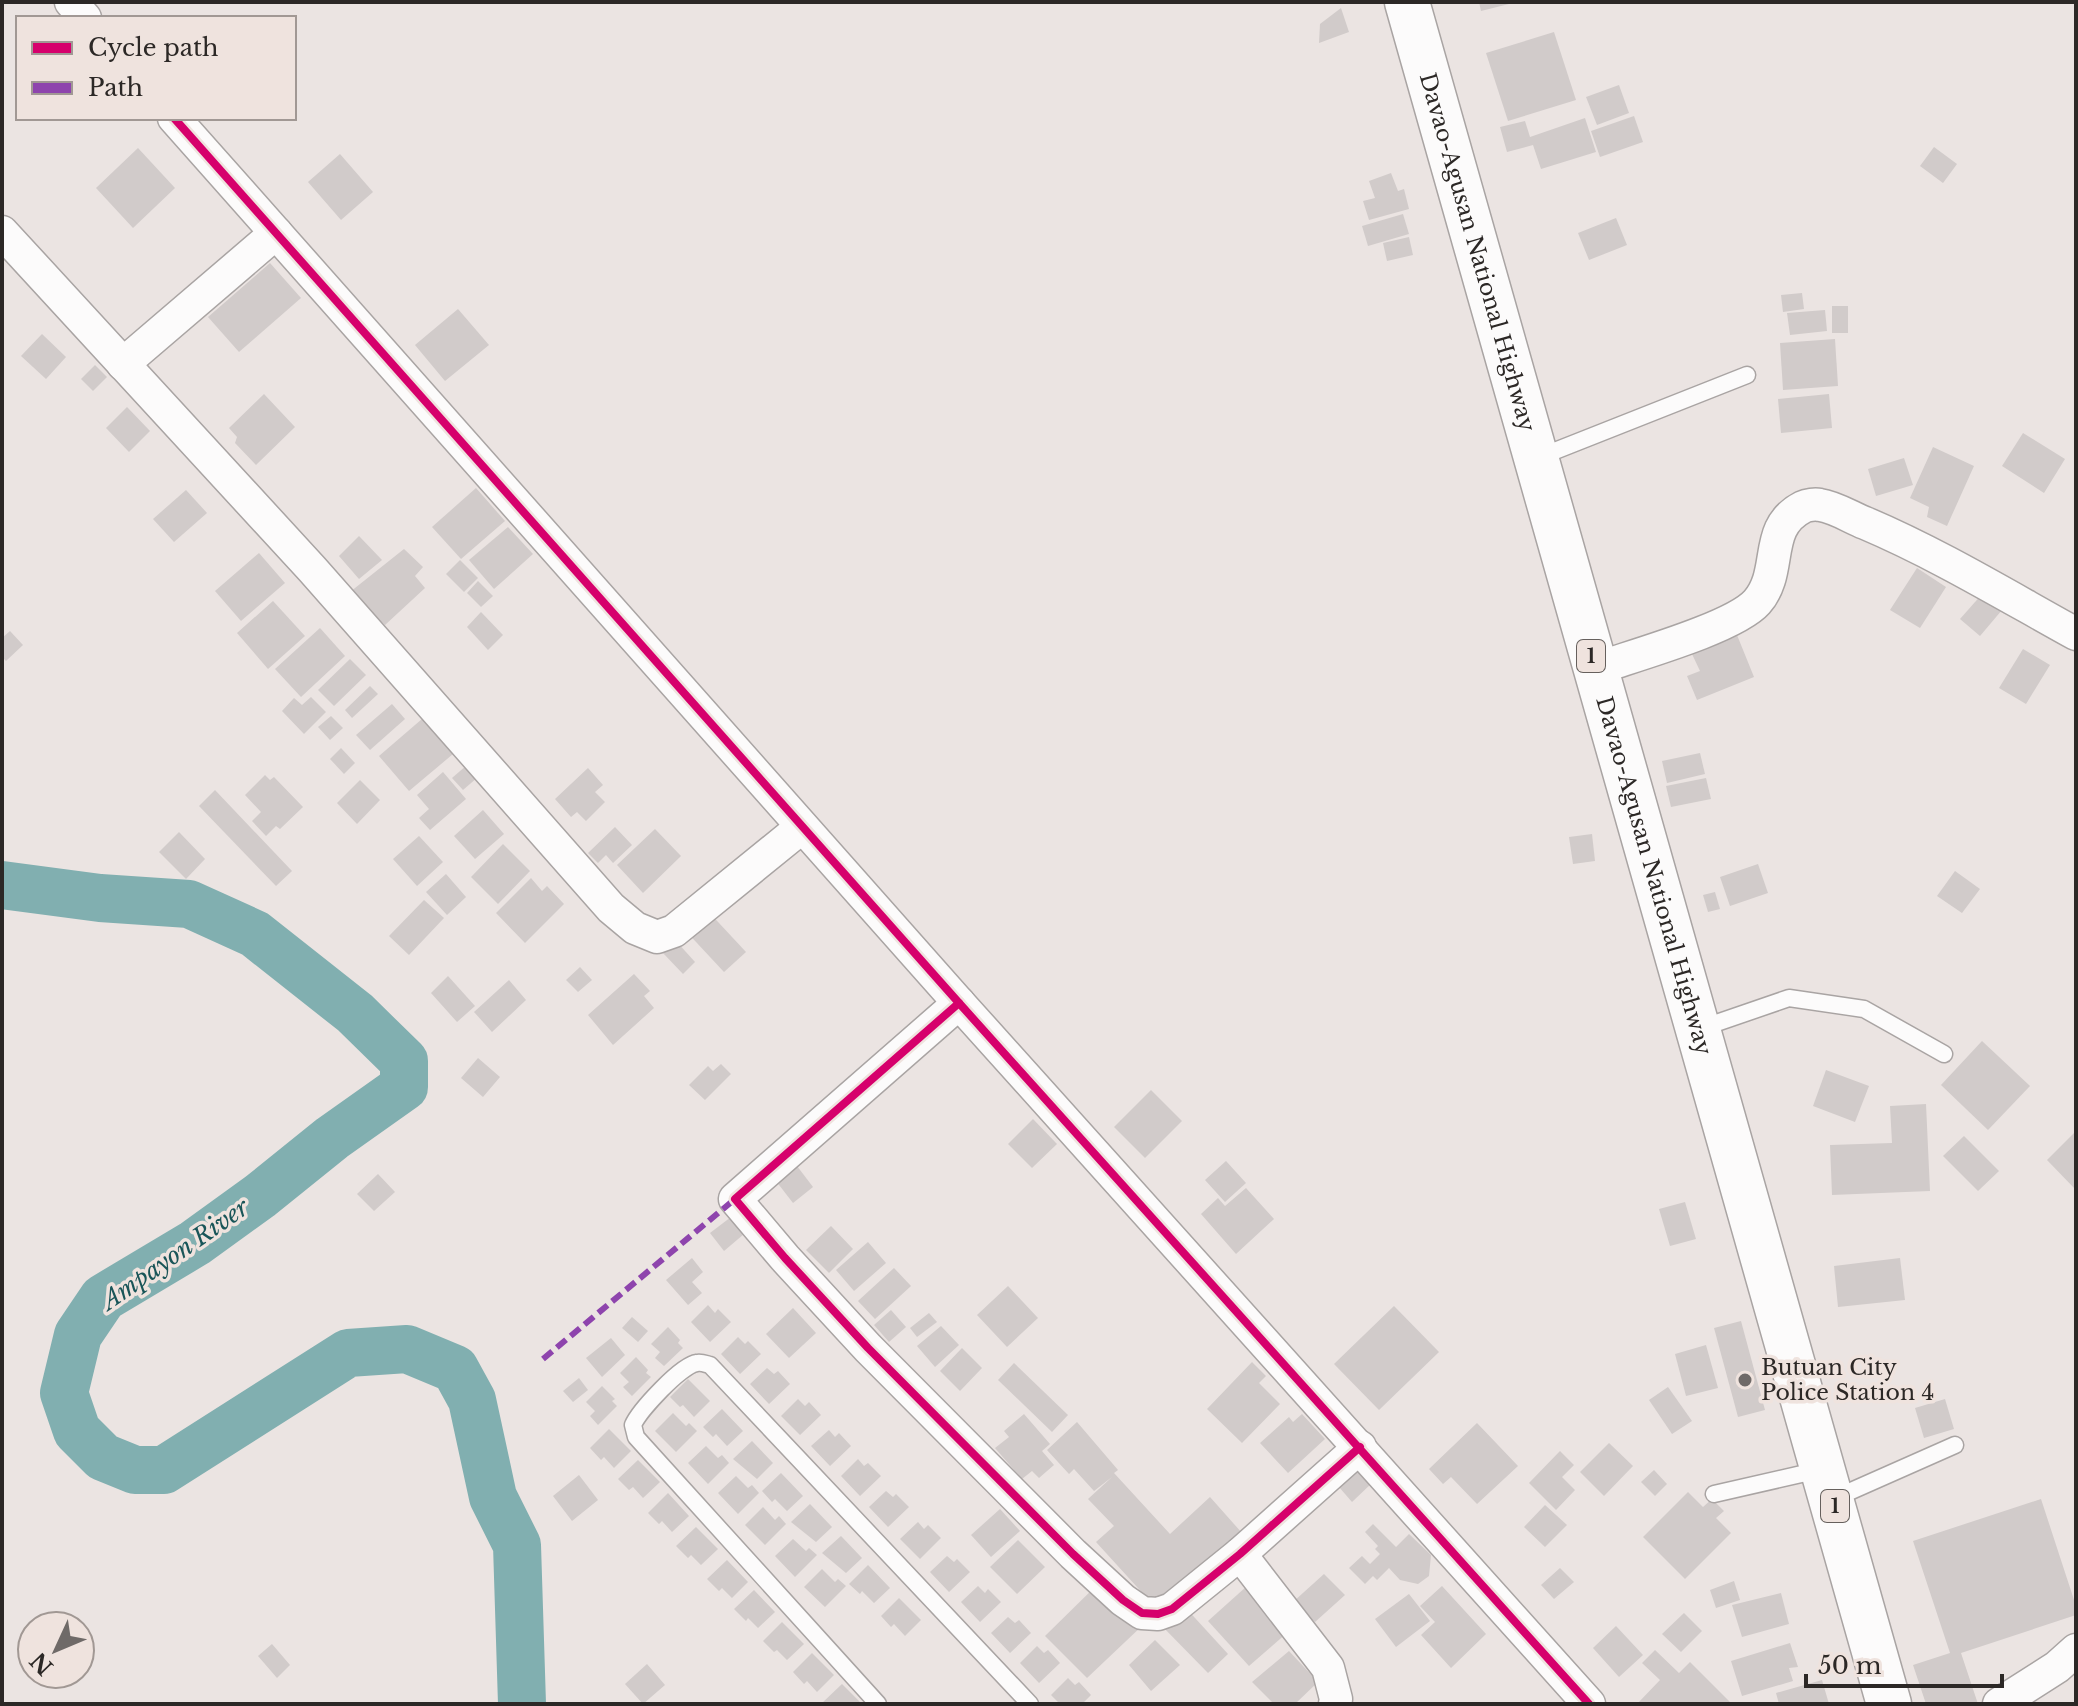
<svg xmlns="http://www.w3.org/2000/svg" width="2078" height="1706" viewBox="0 0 2078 1706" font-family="'Libre Baskerville',serif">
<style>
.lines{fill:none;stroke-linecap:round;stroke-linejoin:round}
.river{stroke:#81afb0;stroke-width:48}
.building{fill:#d1cbca}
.service-casing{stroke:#a9a4a3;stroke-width:19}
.minor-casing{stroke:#a9a4a3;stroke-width:35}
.trunk-casing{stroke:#a9a4a3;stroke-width:47}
.service{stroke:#fcfbfb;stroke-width:16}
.minor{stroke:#fcfbfb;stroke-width:32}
.trunk{stroke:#fcfbfb;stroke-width:44}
.quiet{stroke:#8e44ad;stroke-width:6;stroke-dasharray:12 6;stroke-linecap:butt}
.cycleway-casing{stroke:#efe3de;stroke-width:13}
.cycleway{stroke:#d6006c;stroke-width:8}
.poi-dot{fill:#6f6a68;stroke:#efe3de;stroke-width:3}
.labels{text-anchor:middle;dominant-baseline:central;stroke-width:7;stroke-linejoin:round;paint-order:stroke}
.shield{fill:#efe3de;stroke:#66605d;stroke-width:2}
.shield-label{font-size:20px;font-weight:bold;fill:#2c2826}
.street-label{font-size:22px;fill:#2c2826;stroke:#efe3de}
.poi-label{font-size:22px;fill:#2c2826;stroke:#efe3de;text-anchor:start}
.water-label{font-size:24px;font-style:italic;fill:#195558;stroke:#efe3de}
</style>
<rect width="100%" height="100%" fill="#ebe4e2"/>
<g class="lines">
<polyline class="river" points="2,885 100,898 189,904 255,934 355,1013 404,1061 404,1087 332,1138 260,1196 195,1243 103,1298 78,1335 64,1393 77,1431 103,1457 135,1470 164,1470 348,1353 407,1349 455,1369 472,1400 493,1497 517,1545 522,1704"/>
</g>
<g class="building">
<polygon points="1479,2 1513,2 1513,3 1481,11"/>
<polygon points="1341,8 1349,32 1319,43 1320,24"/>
<polygon points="1554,32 1576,100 1508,121 1486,53"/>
<polygon points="1619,85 1629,113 1597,125 1586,97"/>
<polygon points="1634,116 1643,142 1600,157 1591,131"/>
<polygon points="1585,118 1596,152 1541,169 1533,145 1507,152 1500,127 1525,121 1530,137"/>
<polygon points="1934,147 1957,164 1943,183 1920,166"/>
<polygon points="138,148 175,188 133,228 96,188"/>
<polygon points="340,154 373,192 341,220 308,182"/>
<polygon points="1391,173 1398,191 1404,189 1409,209 1369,220 1363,201 1375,198 1369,181"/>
<polygon points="1403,214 1409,234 1368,246 1362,226"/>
<polygon points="1616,218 1627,245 1589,260 1578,233"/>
<polygon points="1409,237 1413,255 1387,261 1383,243"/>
<polygon points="270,263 301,298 239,352 208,317"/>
<polygon points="1802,293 1804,309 1783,312 1781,295"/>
<rect x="1832" y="306" width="16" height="27"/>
<polygon points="458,309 489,345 445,381 415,345"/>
<polygon points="1825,310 1827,331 1790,335 1787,313"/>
<polygon points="42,334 66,357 46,379 21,356"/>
<polygon points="1835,339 1838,386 1783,390 1780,343"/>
<polygon points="95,365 107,377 93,391 81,379"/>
<polygon points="264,394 295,427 256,465 235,443 237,437 229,428"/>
<polygon points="1829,394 1832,428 1781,433 1778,399"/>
<polygon points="127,407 150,431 129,452 106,428"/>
<polygon points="2023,433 2065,459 2044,493 2002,466"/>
<polygon points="1933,447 1974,466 1947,526 1927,517 1929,507 1910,498"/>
<polygon points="1904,458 1913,485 1876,496 1868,469"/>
<polygon points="476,488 505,521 461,559 432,527"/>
<polygon points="186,490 207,513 174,542 153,519"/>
<polygon points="508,527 533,554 494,589 469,560"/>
<polygon points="359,536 382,560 359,579 339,556"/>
<polygon points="404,549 423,567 415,576 425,588 385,625 350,592"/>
<polygon points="259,553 285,583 241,621 215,591"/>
<polygon points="460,560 478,578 464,592 446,574"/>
<polygon points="1917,568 1946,587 1920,628 1890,610"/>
<polygon points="478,581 493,596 481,607 467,593"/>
<polygon points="1983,593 2002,610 1980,636 1960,619"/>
<polygon points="273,601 305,636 268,669 237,633"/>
<polygon points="481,612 503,635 488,650 467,627"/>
<polygon points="320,628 345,656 301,697 275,669"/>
<polygon points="10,631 23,645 6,661 2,657 2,638"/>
<polygon points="1737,635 1754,677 1697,700 1687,676 1700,671 1692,654"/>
<polygon points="2023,649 2050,665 2026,704 1999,688"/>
<polygon points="350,659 366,675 334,706 318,690"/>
<polygon points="370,686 378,694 352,718 345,710"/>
<polygon points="311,697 326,712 304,734 282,711 294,698 302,705"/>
<polygon points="392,704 405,719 370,750 356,735"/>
<polygon points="331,716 343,728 330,740 318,727"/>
<polygon points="422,719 453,754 409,791 379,756"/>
<polygon points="341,748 355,763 344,774 330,759"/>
<polygon points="1700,753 1705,774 1667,783 1662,761"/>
<polygon points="467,765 478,777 463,790 452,778"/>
<polygon points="588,768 603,785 595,792 605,802 586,821 577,812 571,817 555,799"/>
<polygon points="443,772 466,799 430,830 419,818 429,809 417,795"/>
<polygon points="265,775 270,780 274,777 303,807 280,829 276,826 266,836 252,821 261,812 245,795"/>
<polygon points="1706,778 1711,799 1671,807 1666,786"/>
<polygon points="360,780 380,800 357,824 337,803"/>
<polygon points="215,790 292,871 276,886 199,806"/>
<polygon points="483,810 504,834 475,859 454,836"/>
<polygon points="615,827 632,845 613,863 606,855 598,863 588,853"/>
<polygon points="655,829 681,856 643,893 617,865"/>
<polygon points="179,832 205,859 186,879 159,852"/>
<polygon points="1592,834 1595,861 1573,864 1569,837"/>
<polygon points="419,836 443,862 417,886 393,859"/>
<polygon points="503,844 530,871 498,904 471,877"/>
<polygon points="1758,864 1768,893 1730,906 1720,877"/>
<polygon points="1955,871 1980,889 1962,913 1937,896"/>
<polygon points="446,874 466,897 447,915 426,892"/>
<polygon points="531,878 542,891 547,886 564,904 525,943 496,913"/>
<polygon points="1715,892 1720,909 1708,912 1703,895"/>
<polygon points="424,900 444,918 409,955 389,936"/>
<polygon points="705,908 746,952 724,972 683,928"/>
<polygon points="676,941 695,962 683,974 663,953"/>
<polygon points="580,967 592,980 578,992 566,980"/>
<polygon points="634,974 650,991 644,996 654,1008 613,1045 588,1015"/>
<polygon points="448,976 475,1006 457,1022 431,993"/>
<polygon points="509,980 526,1000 492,1032 474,1012"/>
<polygon points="1982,1041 2030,1086 1988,1130 1941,1085"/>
<polygon points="478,1058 500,1077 483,1097 461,1078"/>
<polygon points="721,1064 731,1074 705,1100 689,1085 708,1066 713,1071"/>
<polygon points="1826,1070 1869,1086 1855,1122 1813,1106"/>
<polygon points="1151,1090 1182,1121 1145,1158 1114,1127"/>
<polygon points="1926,1104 1930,1191 1832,1195 1830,1145 1892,1143 1890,1106"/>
<polygon points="1033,1119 1057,1144 1032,1168 1008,1144"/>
<polygon points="2076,1131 2076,1190 2047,1160"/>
<polygon points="1964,1136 1999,1171 1978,1191 1943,1156"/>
<polygon points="1226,1161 1246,1183 1225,1202 1205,1180"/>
<polygon points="797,1166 813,1187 793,1203 776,1181"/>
<polygon points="378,1174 395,1192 374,1211 357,1194"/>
<polygon points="1246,1188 1274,1219 1236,1254 1201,1214 1218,1198 1225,1206"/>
<polygon points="1685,1202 1696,1239 1670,1246 1659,1209"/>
<polygon points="731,1217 744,1234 724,1251 710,1233"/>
<polygon points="831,1226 853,1249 829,1273 806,1250"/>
<polygon points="868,1242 886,1263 854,1291 836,1270"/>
<polygon points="692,1258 703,1272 692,1282 702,1293 688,1305 666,1280"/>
<polygon points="1900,1258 1905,1300 1838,1307 1834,1266"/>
<polygon points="894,1268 911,1286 875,1319 858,1301"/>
<polygon points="1008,1286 1038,1318 1007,1347 977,1315"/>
<polygon points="708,1305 715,1313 718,1309 731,1322 710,1342 691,1322"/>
<polygon points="1394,1306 1439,1352 1379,1410 1334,1364"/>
<polygon points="793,1308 816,1333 789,1358 766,1334"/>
<polygon points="891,1310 906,1327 889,1342 874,1325"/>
<polygon points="929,1313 937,1322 917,1337 910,1328"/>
<polygon points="632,1317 648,1331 638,1342 622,1328"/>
<polygon points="1741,1321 1765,1410 1738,1417 1714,1328"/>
<polygon points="941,1326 959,1345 935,1367 917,1346"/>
<polygon points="668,1327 680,1340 678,1343 683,1348 664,1366 655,1358 660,1352 651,1344"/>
<polygon points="738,1337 745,1344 748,1341 761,1354 740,1374 721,1354"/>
<polygon points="611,1338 625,1355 602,1377 586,1358"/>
<polygon points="1706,1345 1718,1388 1686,1396 1675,1354"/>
<polygon points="962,1348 982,1368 960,1391 940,1371"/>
<polygon points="636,1357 648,1370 646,1373 651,1377 632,1396 623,1387 629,1382 620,1373"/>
<polygon points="1252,1362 1266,1376 1259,1383 1280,1404 1242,1443 1207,1409"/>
<polygon points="1014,1363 1068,1415 1052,1432 998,1380"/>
<polygon points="767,1368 774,1374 778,1371 790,1384 769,1404 750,1384"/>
<polygon points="579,1378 588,1390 573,1402 563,1391"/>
<polygon points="688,1379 710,1401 694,1417 683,1405 680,1407 670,1397"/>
<polygon points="602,1386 615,1399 612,1401 617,1406 598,1425 590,1416 595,1411 586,1402"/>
<polygon points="1668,1387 1692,1421 1672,1434 1649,1400"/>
<polygon points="798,1399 805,1406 809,1402 821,1415 800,1435 781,1416"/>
<polygon points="1945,1399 1954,1429 1924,1438 1915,1408"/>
<polygon points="722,1409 743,1431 727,1446 716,1434 713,1437 703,1427"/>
<polygon points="673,1413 686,1426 689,1423 697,1431 676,1452 655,1431"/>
<polygon points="1024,1414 1050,1444 1042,1451 1054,1465 1039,1478 1032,1471 1022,1479 995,1448 1009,1437 1004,1431"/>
<polygon points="1302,1414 1325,1439 1288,1473 1260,1443 1289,1417 1293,1422"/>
<polygon points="1077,1422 1118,1470 1114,1473 1170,1534 1210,1497 1242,1533 1158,1610 1096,1542 1114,1526 1088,1499 1112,1477 1094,1491 1074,1469 1069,1474 1047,1450"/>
<polygon points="1477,1423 1518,1466 1477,1504 1451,1477 1443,1484 1429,1469"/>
<polygon points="609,1429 631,1451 614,1468 604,1457 601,1460 590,1448"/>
<polygon points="829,1430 835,1437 839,1433 851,1446 830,1466 811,1446"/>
<polygon points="752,1441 773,1463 757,1479 733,1459"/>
<polygon points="1609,1443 1633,1466 1604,1496 1580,1472"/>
<polygon points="706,1446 718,1458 722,1455 729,1463 708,1484 688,1463"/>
<polygon points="1560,1451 1574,1465 1562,1477 1575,1490 1556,1510 1529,1483"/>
<polygon points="858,1459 864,1466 868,1463 881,1476 860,1496 841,1476"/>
<polygon points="638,1460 660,1482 643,1498 633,1487 629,1490 618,1479"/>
<polygon points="1360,1468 1373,1482 1352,1502 1339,1487"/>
<polygon points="1654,1470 1667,1484 1655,1496 1641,1482"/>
<polygon points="781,1473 803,1496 787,1511 775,1499 772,1502 762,1491"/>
<polygon points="579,1475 598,1500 572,1521 553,1496"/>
<polygon points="736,1476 748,1488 752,1485 759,1493 738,1514 718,1493"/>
<polygon points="886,1491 893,1497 896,1494 909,1507 888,1527 869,1507"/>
<polygon points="1688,1492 1703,1507 1712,1499 1724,1511 1716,1518 1731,1533 1685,1579 1643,1537"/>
<polygon points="668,1493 689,1516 672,1532 662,1521 659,1524 648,1513"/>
<polygon points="2041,1499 2076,1606 2076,1615 1961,1653 1978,1704 1926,1704 1913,1665 1950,1653 1913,1541"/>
<polygon points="810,1504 832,1527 816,1542 791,1522"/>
<polygon points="1545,1505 1567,1525 1545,1547 1524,1527"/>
<polygon points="763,1507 775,1520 779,1516 786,1524 765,1545 745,1525"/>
<polygon points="1000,1509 1020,1531 991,1557 971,1535"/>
<polygon points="918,1522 924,1529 928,1525 941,1538 920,1559 900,1539"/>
<polygon points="1373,1524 1396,1547 1409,1534 1431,1555 1429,1576 1418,1584 1400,1580 1389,1568 1377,1580 1373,1576 1365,1584 1349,1568 1362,1556 1370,1564 1380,1554 1375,1549 1378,1546 1365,1532"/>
<polygon points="696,1527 718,1549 701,1565 691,1555 688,1558 676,1546"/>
<polygon points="841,1536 862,1558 846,1573 822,1553"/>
<polygon points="793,1539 806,1551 809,1548 817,1555 795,1577 775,1556"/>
<polygon points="1018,1540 1045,1567 1017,1594 990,1567"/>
<polygon points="947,1556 954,1562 957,1559 970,1572 949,1592 930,1572"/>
<polygon points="727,1560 748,1582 732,1598 722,1588 719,1591 707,1579"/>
<polygon points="868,1565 890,1588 874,1603 862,1591 860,1594 849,1584"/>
<polygon points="1560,1568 1574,1582 1554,1599 1541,1585"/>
<polygon points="822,1569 835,1582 838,1579 846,1586 825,1607 804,1587"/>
<polygon points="1324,1574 1345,1595 1315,1622 1293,1602"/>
<polygon points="1101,1581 1144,1624 1087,1678 1045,1636"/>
<polygon points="1734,1581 1740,1600 1716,1608 1710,1590"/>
<polygon points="978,1586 985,1593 988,1589 1001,1602 980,1622 961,1602"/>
<polygon points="1247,1586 1288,1632 1249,1666 1208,1621"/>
<polygon points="1442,1586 1486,1634 1451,1668 1421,1635 1435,1622 1420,1606"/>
<polygon points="754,1590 775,1612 758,1628 748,1618 746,1621 734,1609"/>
<polygon points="1781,1593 1789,1624 1742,1637 1732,1605"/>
<polygon points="1409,1594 1430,1621 1396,1647 1375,1619"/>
<polygon points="899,1598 921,1620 905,1636 894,1624 891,1627 881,1616"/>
<polygon points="1184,1606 1228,1654 1208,1673 1161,1625"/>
<polygon points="1684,1613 1702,1631 1681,1652 1662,1634"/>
<polygon points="1008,1617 1015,1623 1019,1620 1031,1633 1010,1653 991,1633"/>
<polygon points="782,1622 804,1644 787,1660 777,1650 774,1652 763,1641"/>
<polygon points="1616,1626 1643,1655 1619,1677 1593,1648"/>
<polygon points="1155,1640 1180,1665 1151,1691 1129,1665"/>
<polygon points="1790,1643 1798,1667 1789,1668 1793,1681 1742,1696 1731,1661"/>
<polygon points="272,1644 290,1665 277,1678 258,1656"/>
<polygon points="1037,1646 1044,1653 1048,1650 1060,1663 1039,1683 1020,1663"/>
<polygon points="1655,1650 1679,1673 1690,1662 1730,1702 1729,1704 1637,1704 1660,1680 1642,1663"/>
<polygon points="1289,1651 1318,1682 1295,1704 1274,1704 1252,1682"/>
<polygon points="812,1653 834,1675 817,1692 807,1681 804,1684 793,1672"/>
<polygon points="647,1664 665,1685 643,1704 625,1684"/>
<polygon points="1068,1678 1075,1685 1079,1682 1091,1695 1082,1704 1060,1704 1051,1695"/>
<polygon points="1822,1680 1829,1704 1779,1704 1776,1693"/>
<polygon points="842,1684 862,1704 821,1704"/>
</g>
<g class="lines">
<defs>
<g id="service">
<polyline points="1537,458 1747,375"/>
<polyline points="1699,1029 1789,998 1864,1009 1944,1054"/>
<polyline points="1714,1494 1819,1470"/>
<polyline points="1833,1499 1955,1445"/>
<path d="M878,1704L636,1437L633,1425C639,1411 681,1365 697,1363C701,1362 706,1364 710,1365L1030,1704"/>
</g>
<g id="minor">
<polyline points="71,2 85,18"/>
<polyline points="174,118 959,1003 1589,1704"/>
<polyline points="2,232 312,569 611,908 635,928 657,937 674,931 802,827"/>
<polyline points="123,364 276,233"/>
<path d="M1595,669C1632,656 1734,628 1757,602C1784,571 1762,528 1803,507C1807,505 1815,504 1820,505C1835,507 1852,518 1865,523C1938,554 2007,596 2076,634"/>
<polyline points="959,1003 735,1199 785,1258 868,1348 1073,1554 1123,1600 1142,1613 1158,1614 1172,1609 1240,1554 1360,1447"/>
<polyline points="1240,1554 1328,1668 1336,1699 1335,1704"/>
<polyline points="1999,1704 2057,1667 2076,1650"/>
</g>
<g id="trunk">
<path id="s1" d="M1407,2L1889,1704"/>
</g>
</defs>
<use href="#service" class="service-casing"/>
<use href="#minor" class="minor-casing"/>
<use href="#trunk" class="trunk-casing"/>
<use href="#service" class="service"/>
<use href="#minor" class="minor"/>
<use href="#trunk" class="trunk"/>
<polyline class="quiet" points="543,1359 735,1199"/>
<defs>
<g id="cycleway">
<polyline points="174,118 959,1003 1589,1704"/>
<polyline points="959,1003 735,1199 785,1258 868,1348 1073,1554 1123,1600 1142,1613 1158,1614 1172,1609 1240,1554 1360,1447"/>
</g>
</defs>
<use href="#cycleway" class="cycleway-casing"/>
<use href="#cycleway" class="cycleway"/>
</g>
<circle class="poi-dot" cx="1745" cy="1380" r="8"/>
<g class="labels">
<g class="shield">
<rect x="1577" y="640" width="28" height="32" rx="6"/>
<rect x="1821" y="1490" width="28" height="32" rx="6"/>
</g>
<g class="shield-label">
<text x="1591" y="656">1</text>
<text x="1835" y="1506">1</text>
</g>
<g class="street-label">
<text stroke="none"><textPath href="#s1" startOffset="260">Davao-Agusan National Highway</textPath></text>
<text stroke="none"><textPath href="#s1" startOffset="908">Davao-Agusan National Highway</textPath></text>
</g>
<g class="poi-label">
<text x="1761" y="1367">Butuan City<tspan x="1761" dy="25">Police Station 4</tspan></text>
</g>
<g class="water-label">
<text transform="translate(175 1254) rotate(-35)">Ampayon River</text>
</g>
</g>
<rect width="2078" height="1706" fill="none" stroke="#2c2826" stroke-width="8"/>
<rect x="16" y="16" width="280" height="104" fill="#efe3de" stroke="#a19894" stroke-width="2"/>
<rect x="32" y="42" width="40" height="12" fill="#d6006c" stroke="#a19894" stroke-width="2"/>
<text x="88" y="56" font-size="24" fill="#2c2826">Cycle path</text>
<rect x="32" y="82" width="40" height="12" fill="#8e44ad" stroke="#a19894" stroke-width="2"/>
<text x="88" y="96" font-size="24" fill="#2c2826">Path</text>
<g transform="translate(56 1650) rotate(226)"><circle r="38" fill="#efe3de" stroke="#a19894" stroke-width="2"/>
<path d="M0-6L14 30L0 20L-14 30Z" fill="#6f6a68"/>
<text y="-12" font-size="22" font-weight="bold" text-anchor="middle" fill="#2c2826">N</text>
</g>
<path d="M1806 1674v12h196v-12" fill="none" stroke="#2c2826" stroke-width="4"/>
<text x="1818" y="1674" font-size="24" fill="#2c2826" stroke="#efe3de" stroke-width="6" paint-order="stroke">50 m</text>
</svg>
